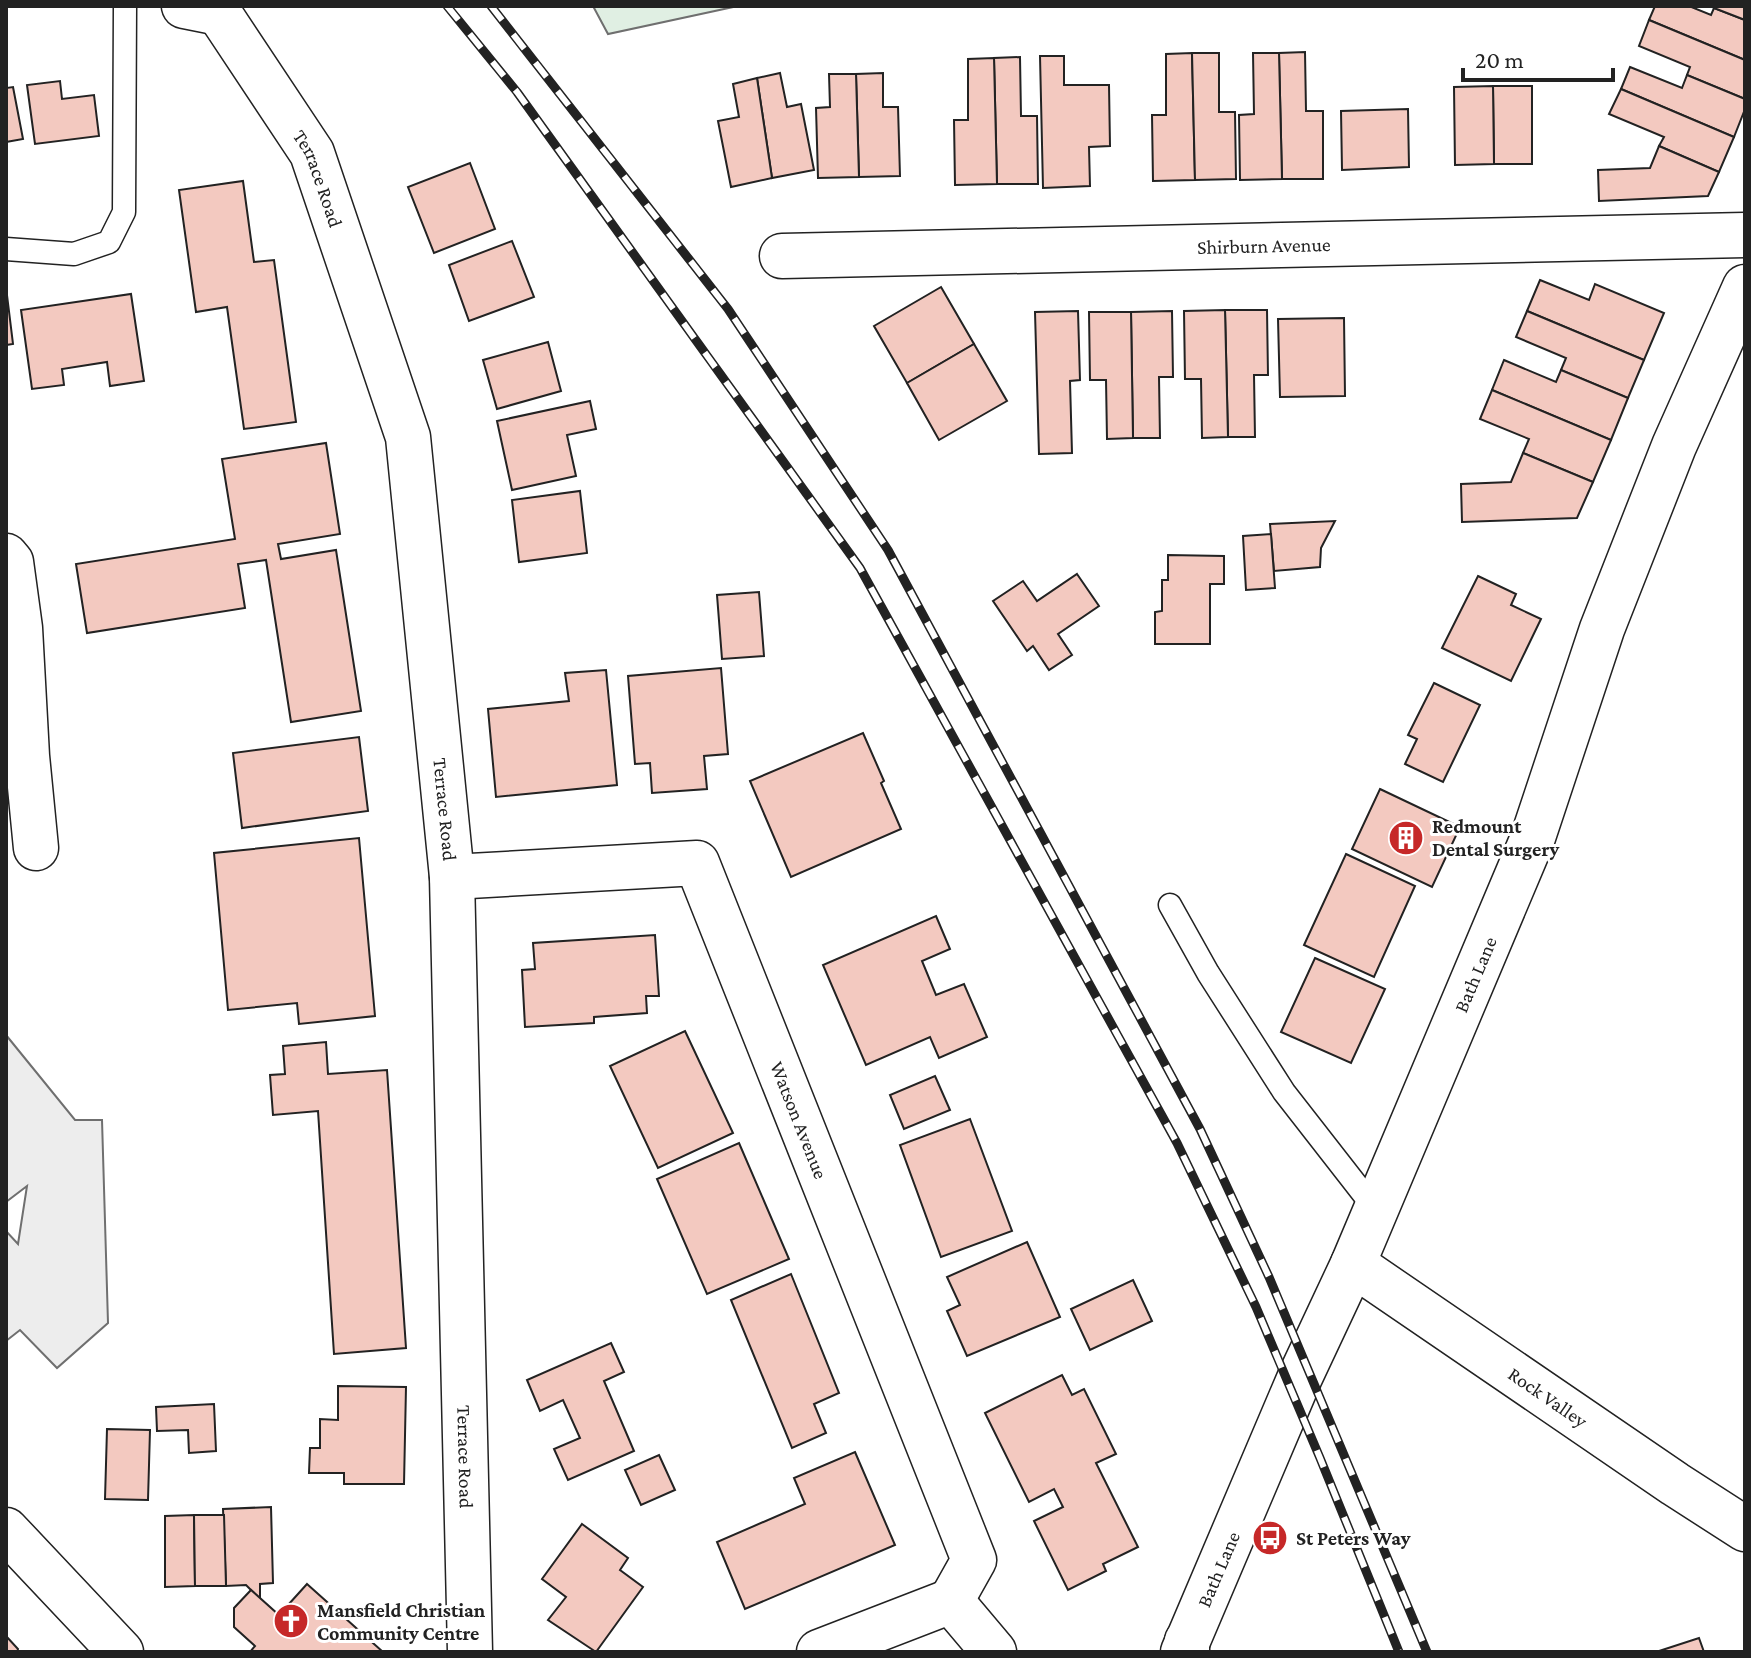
<svg xmlns="http://www.w3.org/2000/svg" width="1751" height="1658" viewBox="0 0 1751 1658" font-family="'Crimson Pro',serif">
<style>
.green{fill:#e0efe3;stroke:#6f6f6f;stroke-width:2}
.parking{fill:#ededed;stroke:#6f6f6f;stroke-width:2}
.building{fill:#f3c9c0;stroke:#222;stroke-width:2}
.lines{fill:none;stroke-linecap:round;stroke-linejoin:round}
.service-casing{stroke:#222;stroke-width:25}
.minor-casing{stroke:#222;stroke-width:47}
.secondary-casing{stroke:#222;stroke-width:47}
.trunk-casing{stroke:#222;stroke-width:47}
.service{stroke:#fff;stroke-width:22}
.minor{stroke:#fff;stroke-width:44}
.secondary{stroke:#fff;stroke-width:44}
.trunk{stroke:#fff;stroke-width:44}
.rail-casing{stroke:#222;stroke-width:9}
.rail{stroke:#fff;stroke-width:6;stroke-dasharray:18;stroke-linecap:butt}
.labels{text-anchor:middle;dominant-baseline:central;stroke-width:6;stroke-linejoin:round;paint-order:stroke}
.street-label{font-size:20px;fill:#222;stroke:#fff}
.poi-label{font-size:20px;font-weight:bold;fill:#222;stroke:#fff;text-anchor:start}
</style>
<rect width="100%" height="100%" fill="#fff"/>
<polygon class="green" points="593,6 738,6 608,34"/>
<polygon class="parking" points="6,1035 75,1120 102,1120 108,1323 57,1368 20,1330 6,1341 6,1231 18,1244 27,1186 6,1202"/>
<g class="building">
<polygon points="1655,6 1689,6 1711,15 1714,8 1745,20 1745,60 1649,20"/>
<polygon points="1715,6 1745,6 1745,20 1714,8"/>
<polygon points="1649,20 1745,60 1745,99 1687,75 1690,67 1639,46"/>
<polygon points="1305,52 1306,111 1323,111 1323,179 1282,179 1279,53"/>
<polygon points="1192,53 1195,180 1153,181 1152,115 1166,115 1166,54"/>
<polygon points="1192,53 1219,53 1219,112 1235,112 1236,179 1195,180"/>
<polygon points="1253,53 1279,53 1282,179 1240,180 1239,115 1254,114"/>
<polygon points="1040,56 1064,56 1064,85 1109,85 1110,146 1089,147 1090,186 1043,188"/>
<polygon points="1020,57 1021,116 1037,116 1038,184 997,184 994,58"/>
<polygon points="994,58 997,184 955,185 954,120 968,120 968,59"/>
<polygon points="1630,67 1682,88 1687,75 1745,99 1745,109 1734,137 1621,89"/>
<polygon points="780,73 787,107 801,104 814,170 772,178 757,78"/>
<polygon points="883,73 883,107 898,107 900,176 859,177 856,74"/>
<polygon points="829,74 856,74 859,177 818,178 816,108 830,107"/>
<polygon points="757,78 772,178 731,187 718,121 739,117 733,84"/>
<polygon points="60,81 62,99 94,95 99,136 35,144 27,85"/>
<polygon points="1493,86 1532,86 1532,164 1494,164"/>
<polygon points="1493,86 1494,164 1455,165 1454,87"/>
<polygon points="13,87 23,139 6,142 6,88"/>
<polygon points="1621,89 1734,137 1719,172 1659,146 1664,137 1609,114"/>
<polygon points="1408,109 1409,167 1342,170 1341,111"/>
<polygon points="1659,146 1719,172 1708,196 1599,201 1598,170 1650,168"/>
<polygon points="470,163 495,229 434,253 408,187"/>
<polygon points="243,181 254,262 274,260 296,422 244,429 227,307 196,312 179,190"/>
<polygon points="512,241 534,297 469,321 449,265"/>
<polygon points="1540,280 1589,300 1595,284 1664,313 1644,360 1527,311"/>
<polygon points="6,287 13,344 6,345"/>
<polygon points="941,287 974,344 907,383 874,326"/>
<polygon points="131,294 144,381 110,386 107,362 62,369 64,385 32,389 21,310"/>
<polygon points="1225,310 1267,310 1268,375 1254,375 1255,437 1228,437"/>
<polygon points="1225,310 1228,437 1202,438 1201,379 1185,379 1184,311"/>
<polygon points="1078,311 1080,380 1070,381 1072,453 1039,454 1035,312"/>
<polygon points="1172,311 1173,377 1159,377 1160,438 1133,438 1131,312"/>
<polygon points="1527,311 1644,360 1628,398 1561,370 1566,358 1516,337"/>
<polygon points="1089,312 1131,312 1133,438 1107,439 1106,380 1090,380"/>
<polygon points="1344,318 1345,396 1280,397 1278,319"/>
<polygon points="548,342 561,391 497,409 483,360"/>
<polygon points="974,344 1007,401 939,440 907,383"/>
<polygon points="1504,360 1556,382 1561,370 1628,398 1611,440 1492,390"/>
<polygon points="1492,390 1611,440 1593,482 1523,453 1529,439 1480,419"/>
<polygon points="590,401 596,429 567,435 576,476 512,490 497,421"/>
<polygon points="326,443 340,534 278,544 281,559 336,550 361,711 291,722 266,560 238,564 245,608 87,633 76,564 235,539 222,459"/>
<polygon points="1523,453 1593,482 1577,518 1462,522 1461,484 1511,482"/>
<polygon points="580,491 587,553 519,562 512,500"/>
<polygon points="1335,521 1321,548 1320,567 1274,571 1270,524"/>
<polygon points="1271,534 1275,588 1246,590 1243,536"/>
<polygon points="1168,555 1224,556 1224,584 1210,584 1210,644 1155,644 1155,612 1162,611 1162,580 1168,580"/>
<polygon points="1077,574 1099,606 1058,634 1072,655 1049,670 1033,646 1027,651 993,601 1023,581 1037,601"/>
<polygon points="1478,576 1516,594 1511,605 1541,619 1511,681 1442,648"/>
<polygon points="759,592 764,656 722,659 717,595"/>
<polygon points="721,668 728,754 704,756 707,789 652,793 650,763 635,764 628,676"/>
<polygon points="606,670 617,785 496,797 488,709 569,701 565,673"/>
<polygon points="1434,683 1480,705 1443,782 1405,764 1417,739 1408,735"/>
<polygon points="863,733 884,781 881,783 901,829 791,877 750,781"/>
<polygon points="359,737 368,811 242,828 233,753"/>
<polygon points="1380,789 1460,827 1432,887 1352,849"/>
<polygon points="359,838 375,1016 299,1024 297,1003 228,1010 214,853"/>
<polygon points="1346,854 1415,886 1374,977 1304,945"/>
<polygon points="936,916 950,949 922,961 936,995 964,984 987,1037 939,1058 930,1037 866,1065 823,965"/>
<polygon points="655,935 659,996 646,996 647,1013 594,1017 594,1023 525,1027 522,970 535,969 533,943"/>
<polygon points="1315,958 1385,989 1351,1063 1281,1032"/>
<polygon points="685,1031 733,1133 658,1168 610,1066"/>
<polygon points="326,1042 328,1074 387,1070 406,1348 334,1354 318,1111 273,1115 270,1075 285,1074 283,1046"/>
<polygon points="935,1076 950,1110 904,1129 890,1095"/>
<polygon points="970,1119 1012,1231 941,1257 900,1145"/>
<polygon points="739,1143 789,1259 707,1294 657,1179"/>
<polygon points="1027,1242 1060,1317 967,1356 947,1311 960,1305 947,1277"/>
<polygon points="791,1274 839,1393 814,1404 826,1433 792,1448 731,1300"/>
<polygon points="1133,1280 1152,1321 1090,1350 1071,1309"/>
<polygon points="611,1343 624,1372 604,1381 634,1451 568,1480 554,1449 580,1438 563,1400 540,1411 527,1380"/>
<polygon points="1062,1375 1072,1395 1084,1389 1116,1454 1096,1463 1138,1547 1103,1564 1106,1571 1068,1590 1034,1521 1063,1507 1054,1489 1029,1502 985,1413"/>
<polygon points="338,1386 406,1387 404,1484 344,1484 344,1473 309,1473 310,1448 320,1448 320,1419 338,1420"/>
<polygon points="214,1404 216,1451 189,1453 188,1430 157,1431 156,1407"/>
<polygon points="107,1429 150,1430 148,1500 105,1499"/>
<polygon points="855,1452 895,1545 745,1609 717,1542 805,1504 794,1478"/>
<polygon points="659,1455 675,1490 641,1505 625,1470"/>
<polygon points="271,1507 273,1583 260,1584 260,1599 246,1585 226,1586 223,1509"/>
<polygon points="194,1515 195,1586 165,1587 165,1516"/>
<polygon points="194,1515 224,1515 226,1586 195,1586"/>
<polygon points="582,1524 628,1558 620,1570 643,1587 596,1652 548,1620 566,1597 542,1579"/>
<polygon points="307,1584 383,1652 250,1652 255,1646 234,1627 234,1608 251,1590 279,1615"/>
<polygon points="6,1636 18,1649 17,1652 6,1652"/>
<polygon points="1699,1638 1704,1652 1656,1652"/>
</g>
<g class="lines">
<defs>
<g id="service">
<polyline points="6,249 74,254 109,242 124,212 125,6"/>
<polyline points="1170,905 1208,973 1284,1092 1376,1210"/>
</g>
<g id="minor">
<polyline points="184,6 219,13"/>
<path id="s1" d="M219,13L312,153L408,437L452,877L470,1652"/>
<path id="s2" d="M782,256L1745,235"/>
<polyline points="6,556 11,562 20,628 27,756 36,848"/>
<path id="s3" d="M452,877L697,863L974,1560L951,1601"/>
<path id="s4" d="M1353,1264L1675,1484L1745,1529"/>
<polyline points="951,1601 994,1652"/>
<polyline points="819,1652 951,1601"/>
</g>
<g id="secondary">
<path id="s5" d="M1183,1652L1300,1377L1353,1264L1532,840L1602,629L1674,446L1745,287"/>
</g>
<g id="trunk">
<polyline points="6,1530 121,1652"/>
<polyline points="1187,1641 1187,1652"/>
</g>
</defs>
<use href="#service" class="service-casing"/>
<use href="#minor" class="minor-casing"/>
<use href="#secondary" class="secondary-casing"/>
<use href="#trunk" class="trunk-casing"/>
<use href="#service" class="service"/>
<use href="#minor" class="minor"/>
<use href="#secondary" class="secondary"/>
<use href="#trunk" class="trunk"/>
<defs>
<g id="rail">
<polyline points="447,6 517,92 860,568 1177,1143 1256,1307 1320,1458 1399,1652"/>
<polyline points="491,6 728,309 888,550 1200,1129 1269,1277 1427,1652"/>
</g>
</defs>
<use href="#rail" class="rail-casing"/>
<use href="#rail" class="rail"/>
</g>
<defs>
<symbol id="building-disc" viewBox="-11 -11 22 22"><circle r="9.5" fill="#c62828" stroke="#fff"/><path d="M-4-6H4V6H1V3H-1V6H-4ZM-2.5-4.3h1.7v1.8h-1.7ZM.8-4.3h1.7v1.8H.8ZM-2.5-1h1.7V.8h-1.7ZM.8-1h1.7V.8H.8Z" fill="#fff"/></symbol>
<symbol id="bus-disc" viewBox="-11 -11 22 22"><circle r="9.5" fill="#c62828" stroke="#fff"/><path d="M-5-6H5V4H4V6H2V4H-2V6H-4V4H-5ZM-3.5-4V0h7V-4ZM-3.5 1.2v1.5H-2V1.2ZM2 1.2v1.5H3.5V1.2Z" fill="#fff"/></symbol>
<symbol id="church-disc" viewBox="-11 -11 22 22"><circle r="9.5" fill="#c62828" stroke="#fff"/><path d="M-1.2-6h2.4v3.5h3.3v2.4h-3.3V6h-2.4V-.1h-3.3v-2.4h3.3Z" fill="#fff"/></symbol>
</defs>
<g fill-rule="evenodd">
<use href="#building-disc" x="1386" y="818" width="40" height="40"/>
<use href="#bus-disc" x="1250" y="1518" width="40" height="40"/>
<use href="#church-disc" x="271" y="1601" width="40" height="40"/>
</g>
<g class="labels">
<g class="street-label">
<text stroke="none"><textPath href="#s1" startOffset="194">Terrace Road</textPath></text>
<text stroke="none"><textPath href="#s2" startOffset="482">Shirburn Avenue</textPath></text>
<text stroke="none"><textPath href="#s1" startOffset="842">Terrace Road</textPath></text>
<text stroke="none"><textPath href="#s5" startOffset="738">Bath Lane</textPath></text>
<text stroke="none"><textPath href="#s3" startOffset="522">Watson Avenue</textPath></text>
<text stroke="none"><textPath href="#s4" startOffset="236">Rock Valley</textPath></text>
<text stroke="none"><textPath href="#s1" startOffset="1490">Terrace Road</textPath></text>
<text stroke="none"><textPath href="#s5" startOffset="90">Bath Lane</textPath></text>
</g>
<g class="poi-label">
<text x="1432" y="826">Redmount<tspan x="1432" dy="23">Dental Surgery</tspan></text>
<text x="1296" y="1538">St Peters Way</text>
<text x="317" y="1610">Mansfield Christian<tspan x="317" dy="23">Community Centre</tspan></text>
</g>
</g>
<rect width="1751" height="1658" fill="none" stroke="#222222" stroke-width="16"/>
<path d="M1463 68v12h150v-12" fill="none" stroke="#222222" stroke-width="4"/>
<text x="1475" y="68" font-size="24" fill="#222222" stroke="#ffffff" stroke-width="6" paint-order="stroke">20 m</text>
</svg>
